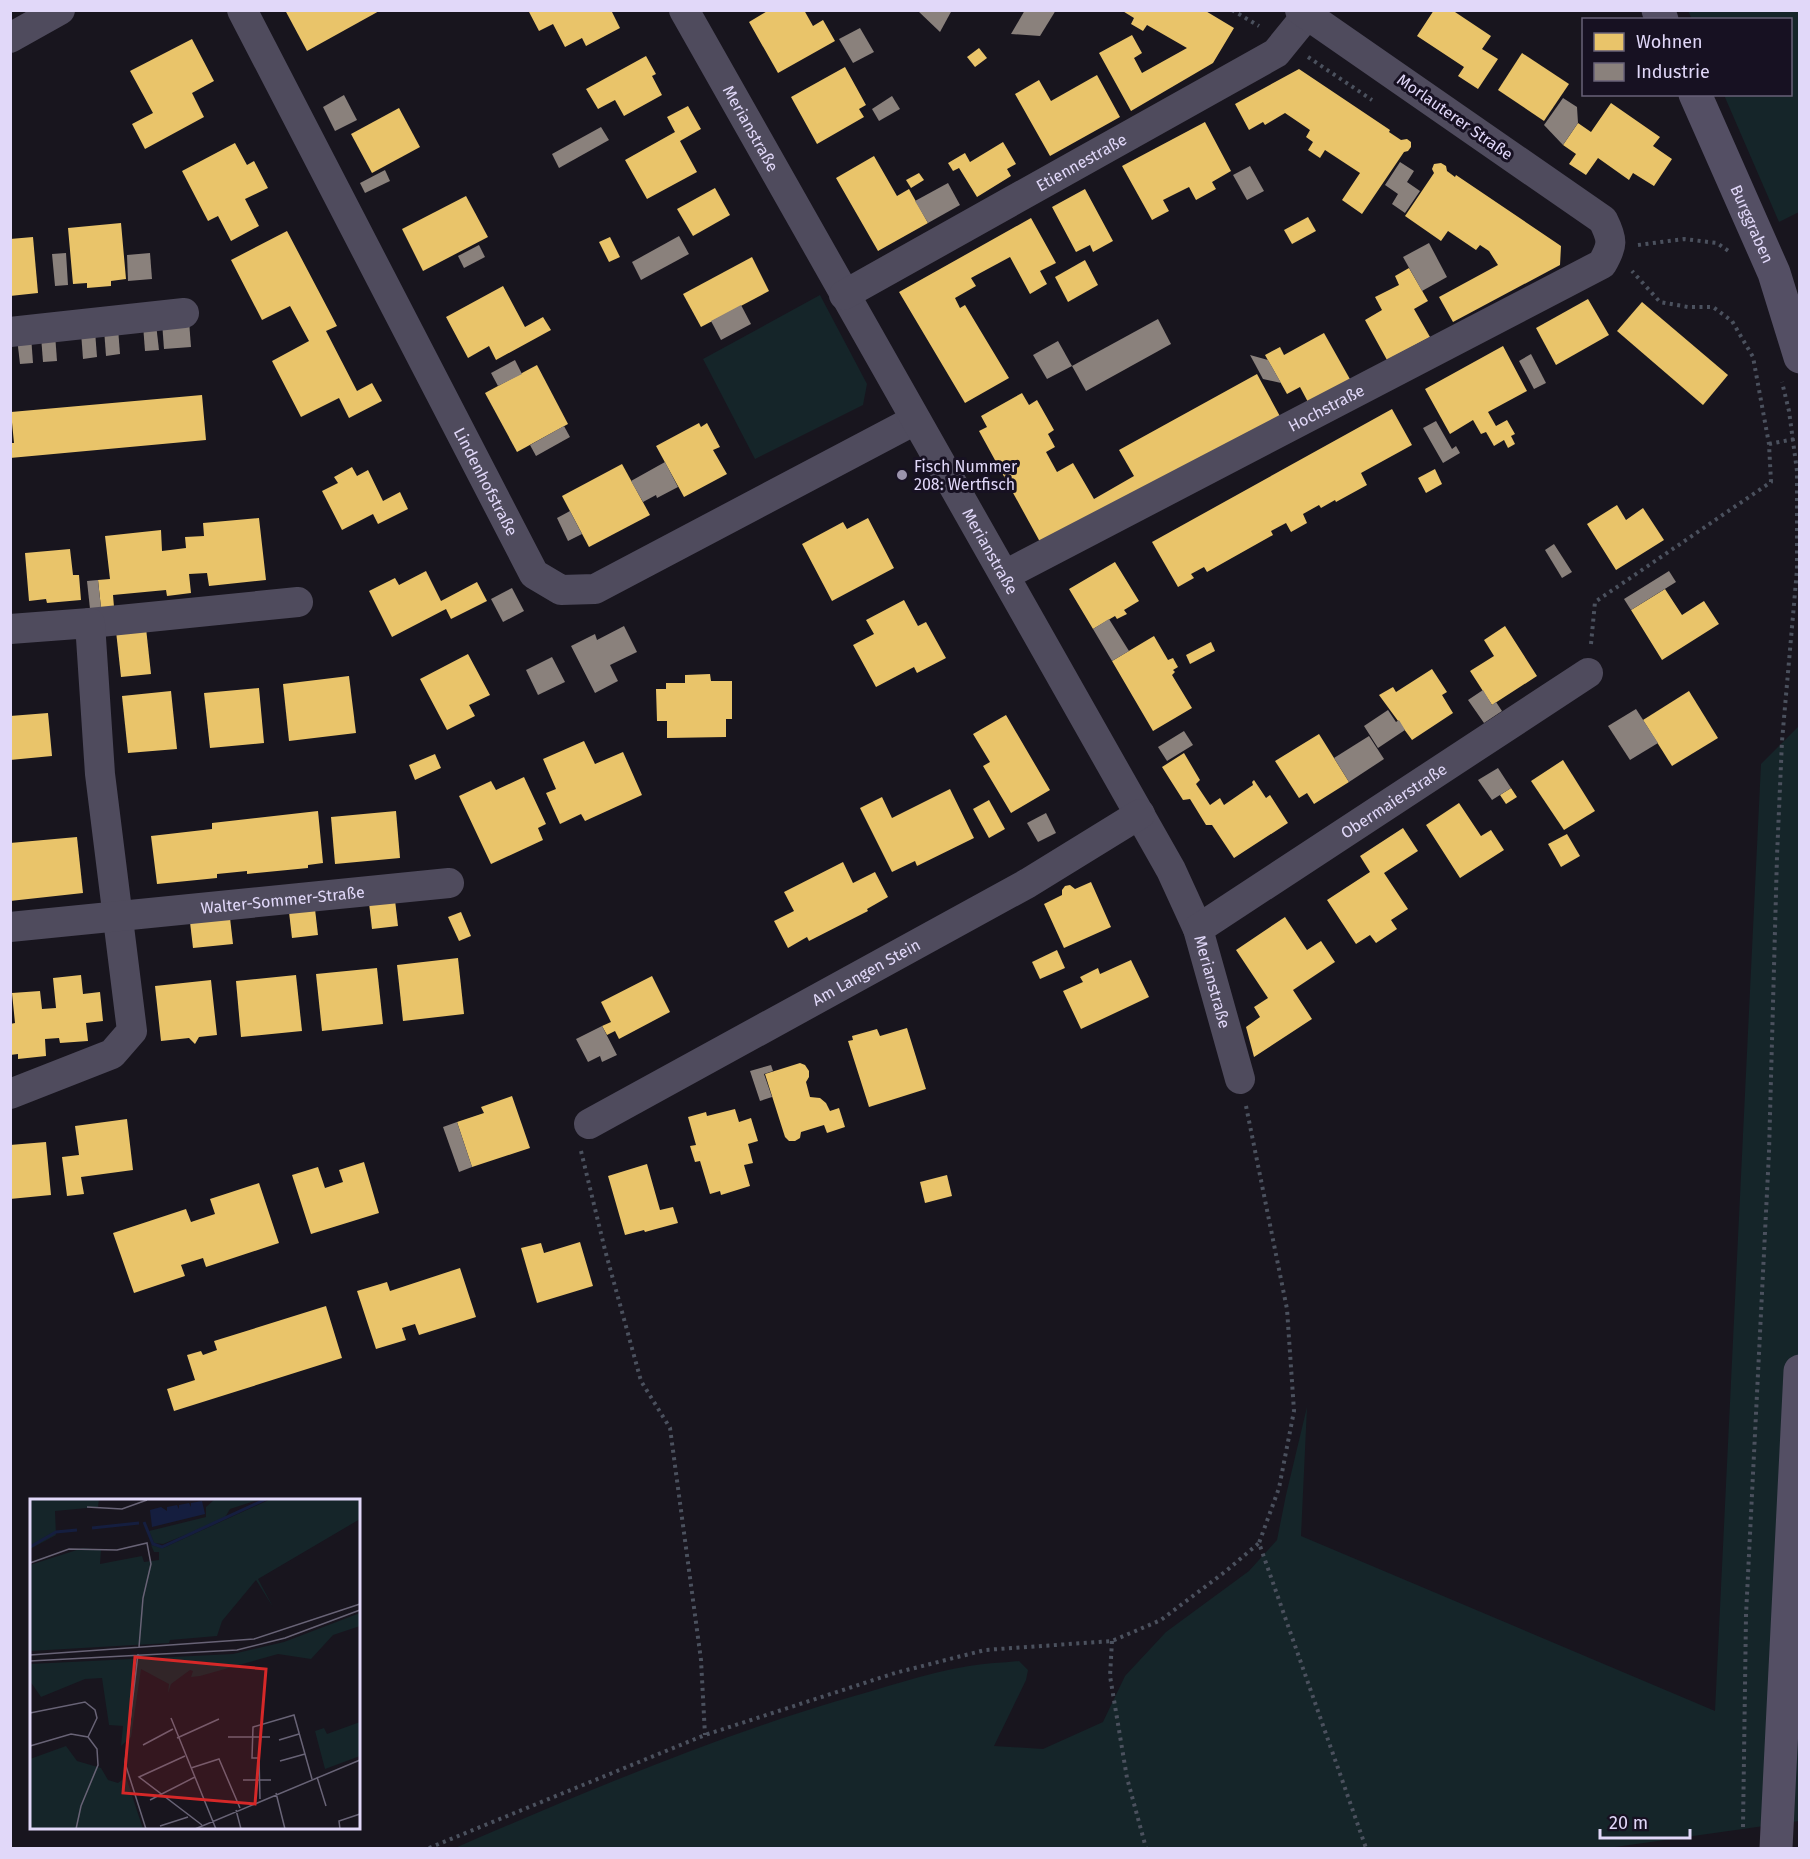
<svg xmlns="http://www.w3.org/2000/svg" width="1810" height="1859" viewBox="0 0 1810 1859" font-family="'Fira Sans',sans-serif">
<style>
.green{fill:#152529}
.homes{fill:#e9c46a}
.industry{fill:#8a817c}
.lines{fill:none;stroke-linecap:round;stroke-linejoin:round}
.path{stroke:#4b515e;stroke-width:4;stroke-dasharray:3 4.5;stroke-linecap:butt}
.street{stroke:#4f4b5d;stroke-width:30}
.secondary{stroke:#544f64;stroke-width:33}
.path-bridge{stroke:#4b515e;stroke-width:4;stroke-dasharray:3 4.5;stroke-linecap:butt}
.poi-dot{fill:#9b94ac;stroke:#171122;stroke-width:2}
.labels{text-anchor:middle;dominant-baseline:central;stroke-width:6;stroke-linejoin:round;paint-order:stroke}
.street-label{font-size:16px;fill:#e1d8f9;stroke:#171122}
.poi-label{font-size:16px;fill:#e1d8f9;stroke:#171122;text-anchor:start}
.inset-river{fill:none;stroke:#151e3f;stroke-width:3}
.inset-road{fill:none;stroke:#686376;stroke-width:1.5}
.view{fill:#d62828;fill-opacity:0.15;stroke:#d62828;stroke-width:3}
.inset-edge{fill:none;stroke:#e1d8f9;stroke-width:3}
</style>
<rect width="100%" height="100%" fill="#18151e"/>
<g class="green">
<polygon points="1688,11 1799,11 1799,212 1779,222 1724,95 1790,94 1790,20 1692,19"/>
<polygon points="820,295 867,384 863,405 755,459 703,359"/>
<path d="M1799,726V1821L1608,1848H455C580,1794 707,1740 837,1701C881,1689 925,1673 969,1666C986,1663 1003,1663 1019,1661L1028,1670L1026,1680L994,1746L1043,1749L1103,1722L1125,1676L1166,1632L1249,1571L1277,1540L1286,1495L1307,1407L1301,1536L1715,1711L1761,764Z"/>
</g>
<g class="homes">
<polygon points="285,10 381,10 307,51"/>
<polygon points="528,10 611,10 620,28 586,46 582,38 565,47 553,24 539,31"/>
<polygon points="769,10 804,10 813,26 823,20 835,41 778,73 749,22"/>
<polygon points="1121,10 1204,10 1234,28 1213,63 1131,111 1099,53 1132,35 1142,53 1134,58 1142,73 1187,48 1147,25 1143,31 1131,24 1134,18"/>
<polygon points="1434,10 1452,10 1491,36 1482,49 1498,59 1478,89 1458,76 1464,67 1417,36"/>
<polygon points="192,39 214,81 192,93 204,117 145,149 132,124 153,113 130,71"/>
<polygon points="979,48 987,58 975,67 967,57"/>
<polygon points="1522,53 1569,84 1544,121 1498,90"/>
<polygon points="646,56 656,74 652,76 662,95 624,116 615,100 598,109 586,89"/>
<polygon points="845,67 866,105 859,109 864,117 817,144 791,97"/>
<polygon points="1299,69 1390,130 1389,132 1401,140 1407,139 1411,142 1411,147 1408,151 1404,152 1362,214 1342,200 1360,173 1325,150 1320,158 1308,150 1313,142 1306,137 1310,130 1285,113 1265,125 1263,122 1249,130 1235,104"/>
<polygon points="1097,75 1120,117 1050,156 1015,94 1039,80 1051,101"/>
<polygon points="1611,103 1660,137 1653,146 1672,159 1654,186 1633,173 1629,180 1598,158 1586,175 1569,164 1576,154 1563,145 1578,123 1591,132"/>
<polygon points="688,106 701,129 680,141 697,172 647,199 625,160 675,132 667,117"/>
<polygon points="399,108 420,147 372,173 351,134"/>
<polygon points="1205,122 1231,171 1212,182 1216,189 1196,200 1189,187 1163,200 1169,211 1152,220 1122,166"/>
<polygon points="1003,142 1016,164 1007,169 1011,176 977,197 959,168 953,171 948,163 965,153 970,162"/>
<polygon points="235,143 247,165 254,161 268,188 245,199 259,226 231,241 218,216 208,221 182,171"/>
<polygon points="874,156 897,196 909,189 928,223 878,251 836,178"/>
<polygon points="1441,163 1446,166 1447,171 1455,177 1456,175 1561,246 1560,265 1453,322 1439,297 1498,265 1489,251 1480,245 1476,250 1448,231 1441,241 1405,216 1434,173 1432,169 1434,164"/>
<polygon points="919,173 924,180 911,188 906,180"/>
<polygon points="715,188 730,215 693,236 677,209"/>
<polygon points="1085,189 1113,241 1093,252 1090,245 1076,252 1052,207"/>
<polygon points="466,196 488,237 423,271 402,229"/>
<polygon points="1308,217 1316,231 1292,244 1284,230"/>
<polygon points="1031,218 1056,263 1040,271 1047,284 1030,294 1010,257 971,278 976,286 955,298 960,308 965,305 1009,378 965,403 899,292"/>
<polygon points="121,223 126,279 111,281 111,286 87,288 87,283 73,284 68,228"/>
<polygon points="287,231 337,326 326,331 357,391 372,383 382,401 349,418 339,398 301,417 272,361 309,341 290,306 262,320 231,260"/>
<polygon points="33,237 38,293 10,296 10,239"/>
<polygon points="610,237 620,257 609,262 599,242"/>
<polygon points="752,257 769,291 701,327 683,294"/>
<polygon points="1085,260 1098,285 1068,302 1055,277"/>
<polygon points="1409,268 1428,301 1414,309 1430,337 1387,360 1365,320 1382,310 1375,297 1399,285 1395,276"/>
<polygon points="503,286 525,327 543,317 551,330 496,360 489,346 468,358 446,317"/>
<polygon points="1588,299 1609,335 1556,365 1536,328"/>
<polygon points="1642,302 1728,375 1703,405 1617,331"/>
<polygon points="1324,333 1351,381 1309,404 1300,387 1287,394 1265,355 1280,347 1284,355"/>
<polygon points="1503,346 1527,391 1488,412 1496,426 1507,420 1515,434 1511,436 1515,444 1508,448 1504,440 1494,446 1486,432 1481,434 1473,420 1450,434 1425,389"/>
<polygon points="537,365 568,424 517,452 485,393"/>
<polygon points="1257,374 1282,420 1045,551 979,431 987,427 981,416 1022,393 1029,405 1037,400 1054,430 1048,434 1055,447 1046,452 1057,472 1073,463 1094,499 1134,476 1119,450"/>
<polygon points="202,395 206,440 10,458 10,443 14,443 11,412"/>
<polygon points="1392,409 1412,445 1361,473 1367,485 1336,502 1335,500 1321,508 1319,505 1303,514 1307,523 1291,532 1286,523 1271,531 1273,535 1207,572 1204,567 1191,574 1194,578 1178,587 1152,542"/>
<polygon points="699,423 701,427 707,423 720,447 713,450 727,474 684,497 656,446"/>
<polygon points="622,464 650,515 589,547 562,496"/>
<polygon points="352,467 357,476 368,470 383,501 400,492 408,509 378,524 373,514 342,530 322,491 338,483 334,477"/>
<polygon points="1435,469 1442,484 1426,493 1418,478"/>
<polygon points="1617,505 1626,520 1643,508 1664,540 1616,570 1587,524"/>
<polygon points="259,518 266,580 209,586 207,573 189,574 191,593 167,596 166,590 113,595 114,607 101,608 98,580 110,579 105,536 161,530 162,551 186,548 185,537 204,536 203,523"/>
<polygon points="868,518 894,568 832,601 802,544 843,522 847,529"/>
<polygon points="70,549 73,575 79,575 81,600 47,603 46,599 29,601 25,553"/>
<polygon points="1115,562 1139,601 1124,610 1127,614 1117,619 1115,616 1093,629 1069,589"/>
<polygon points="426,571 441,601 477,582 487,601 451,619 446,609 392,637 369,591 395,578 399,585"/>
<polygon points="1665,589 1682,615 1704,601 1719,624 1662,660 1631,610"/>
<polygon points="904,600 918,626 926,622 946,658 917,673 914,667 876,687 853,645 874,634 866,620"/>
<polygon points="1505,626 1537,676 1492,705 1470,671 1494,656 1484,640"/>
<polygon points="146,628 151,674 121,677 116,631"/>
<polygon points="1154,636 1168,660 1173,658 1178,667 1173,670 1175,672 1172,675 1192,708 1153,731 1112,661"/>
<polygon points="1211,642 1215,651 1190,664 1186,655"/>
<polygon points="468,654 490,695 469,705 475,716 447,730 420,679"/>
<polygon points="1432,669 1447,692 1442,695 1453,713 1412,740 1379,695 1393,687 1396,692"/>
<polygon points="710,674 711,681 732,681 732,719 726,719 726,737 667,738 667,721 657,721 656,689 666,689 666,683 685,683 685,675"/>
<polygon points="349,676 356,733 289,741 283,684"/>
<polygon points="259,688 264,743 210,748 204,693"/>
<polygon points="171,691 177,749 128,753 122,696"/>
<polygon points="1689,691 1718,738 1672,766 1643,720"/>
<polygon points="48,713 52,756 10,760 10,716"/>
<polygon points="1006,715 1050,790 1011,813 983,766 990,762 973,734"/>
<polygon points="1319,734 1349,782 1314,804 1307,793 1299,798 1275,761"/>
<polygon points="584,741 595,764 623,752 642,795 585,821 581,814 560,824 546,793 556,789 543,759"/>
<polygon points="1184,753 1200,780 1196,784 1210,805 1220,798 1224,805 1253,785 1252,782 1254,780 1266,798 1270,795 1288,823 1234,858 1212,825 1206,825 1190,799 1183,800 1162,767"/>
<polygon points="435,754 441,768 415,780 409,765"/>
<polygon points="1563,760 1595,811 1564,830 1531,781"/>
<polygon points="524,777 546,824 538,828 543,840 491,864 459,796 491,781 496,790"/>
<polygon points="1511,788 1517,797 1506,804 1500,795"/>
<polygon points="950,789 974,838 917,866 915,861 892,872 860,808 882,797 892,818"/>
<polygon points="989,800 1005,829 989,838 973,809"/>
<polygon points="1459,803 1481,836 1491,830 1504,850 1460,878 1426,825"/>
<polygon points="318,811 323,863 308,865 308,868 247,874 247,871 217,874 217,878 157,884 151,836 212,829 212,823"/>
<polygon points="396,811 400,858 335,864 331,817"/>
<polygon points="1403,828 1418,851 1384,873 1408,909 1391,920 1397,929 1376,943 1370,935 1356,944 1327,900 1370,872 1360,856"/>
<polygon points="1567,834 1580,856 1561,867 1548,844"/>
<polygon points="77,837 83,893 10,901 10,843"/>
<polygon points="843,862 853,883 875,872 888,897 867,909 868,911 809,941 807,937 788,948 774,921 794,911 784,892"/>
<polygon points="1091,882 1111,927 1064,948 1044,904 1062,895 1062,890 1065,886 1070,885 1075,889"/>
<polygon points="395,900 398,926 372,929 369,903"/>
<polygon points="315,909 318,935 292,938 289,912"/>
<polygon points="461,912 471,936 459,941 448,917"/>
<polygon points="1285,917 1307,950 1321,941 1335,962 1293,990 1312,1019 1254,1057 1246,1027 1260,1017 1254,1007 1268,998 1236,950"/>
<polygon points="230,918 233,944 193,948 190,922"/>
<polygon points="1057,950 1065,968 1040,979 1032,962"/>
<polygon points="458,958 464,1014 403,1021 397,965"/>
<polygon points="1131,960 1149,997 1081,1029 1063,991 1083,982 1080,977 1098,968 1100,974"/>
<polygon points="377,968 383,1024 322,1031 316,974"/>
<polygon points="81,975 83,994 100,992 103,1021 86,1023 88,1041 60,1043 59,1038 45,1039 46,1056 18,1059 18,1054 10,1055 10,1024 15,1023 12,993 40,991 42,1009 56,1008 53,978"/>
<polygon points="296,975 302,1031 241,1037 236,981"/>
<polygon points="652,976 670,1012 619,1039 615,1031 607,1035 602,1026 611,1022 601,1002"/>
<polygon points="211,980 217,1035 199,1037 195,1044 189,1038 161,1041 155,986"/>
<polygon points="907,1028 926,1089 869,1107 848,1041 853,1040 852,1036 877,1029 880,1036"/>
<polygon points="800,1063 805,1065 809,1071 809,1077 806,1082 810,1097 820,1098 826,1103 830,1111 839,1108 845,1127 827,1133 824,1125 801,1132 800,1138 795,1141 789,1141 785,1137 765,1074"/>
<polygon points="512,1096 530,1148 472,1167 457,1122 484,1113 481,1107"/>
<polygon points="735,1109 739,1122 751,1118 758,1141 748,1144 753,1163 744,1165 750,1186 721,1195 720,1191 710,1194 700,1161 695,1162 690,1146 696,1145 688,1117 706,1112 707,1116"/>
<polygon points="127,1119 133,1170 81,1177 84,1194 67,1196 62,1157 79,1155 75,1126"/>
<polygon points="46,1142 51,1195 10,1199 10,1145"/>
<polygon points="364,1162 379,1213 311,1234 292,1175 318,1167 325,1188 343,1182 339,1170"/>
<polygon points="647,1164 660,1210 673,1207 678,1223 645,1232 644,1230 625,1235 608,1176"/>
<polygon points="947,1175 952,1196 925,1203 920,1182"/>
<polygon points="259,1183 279,1243 206,1267 203,1258 181,1265 185,1276 134,1293 113,1233 186,1209 191,1222 215,1214 210,1199"/>
<polygon points="580,1242 593,1286 537,1303 521,1248 541,1243 544,1253"/>
<polygon points="460,1268 476,1317 419,1335 415,1324 402,1328 406,1340 376,1349 357,1291 387,1282 390,1291"/>
<polygon points="326,1306 342,1358 174,1411 167,1389 195,1380 187,1355 201,1351 203,1355 217,1350 214,1341"/>
</g>
<g class="industry">
<polygon points="917,10 952,10 940,32"/>
<polygon points="1025,10 1056,10 1040,36 1011,34"/>
<polygon points="860,28 874,52 853,63 839,39"/>
<polygon points="344,95 357,120 335,131 323,107"/>
<polygon points="892,96 900,109 879,121 872,109"/>
<polygon points="1563,98 1577,107 1578,123 1563,145 1544,125"/>
<polygon points="601,127 609,140 559,168 552,154"/>
<polygon points="1400,162 1414,171 1407,182 1420,191 1405,213 1392,204 1398,194 1385,185"/>
<polygon points="1250,166 1264,191 1247,200 1233,175"/>
<polygon points="385,170 390,181 365,193 360,183"/>
<polygon points="948,183 960,205 928,223 915,201"/>
<polygon points="679,236 689,254 641,280 632,262"/>
<polygon points="1429,243 1447,277 1422,291 1403,257"/>
<polygon points="479,245 485,257 464,268 458,256"/>
<polygon points="66,253 68,285 55,286 52,254"/>
<polygon points="150,253 152,279 128,281 127,255"/>
<polygon points="741,305 751,324 721,340 711,321"/>
<polygon points="1158,319 1171,344 1086,391 1072,366"/>
<polygon points="189,321 191,347 164,349 162,322"/>
<polygon points="156,324 159,350 145,351 143,325"/>
<polygon points="118,328 120,354 106,356 104,329"/>
<polygon points="95,331 97,357 83,359 81,332"/>
<polygon points="55,334 57,361 43,362 41,336"/>
<polygon points="31,336 33,363 20,364 17,338"/>
<polygon points="1058,341 1072,366 1047,379 1033,355"/>
<polygon points="1531,354 1546,383 1534,389 1519,361"/>
<polygon points="1250,355 1268,360 1281,383 1263,379"/>
<polygon points="515,360 522,374 498,386 491,373"/>
<polygon points="1436,421 1452,449 1456,446 1460,453 1443,463 1423,428"/>
<polygon points="564,426 570,437 536,456 530,445"/>
<polygon points="665,462 678,487 657,498 656,495 643,502 631,481"/>
<polygon points="570,511 582,534 568,541 557,518"/>
<polygon points="1554,544 1572,572 1562,578 1545,550"/>
<polygon points="1669,571 1676,582 1631,610 1624,599"/>
<polygon points="98,580 101,608 90,609 87,581"/>
<polygon points="512,588 524,611 503,622 491,599"/>
<polygon points="1109,619 1129,651 1112,661 1093,629"/>
<polygon points="624,626 637,652 610,665 618,681 595,693 571,646 595,634 597,640"/>
<polygon points="552,657 565,682 538,695 526,670"/>
<polygon points="1483,690 1492,705 1496,702 1502,711 1484,723 1468,700"/>
<polygon points="1636,709 1658,743 1630,760 1608,726"/>
<polygon points="1388,710 1396,722 1399,720 1405,730 1378,748 1364,726"/>
<polygon points="1184,731 1193,745 1167,761 1158,747"/>
<polygon points="1369,736 1384,759 1349,782 1334,758"/>
<polygon points="1498,768 1511,788 1492,800 1478,780"/>
<polygon points="1046,813 1056,833 1038,842 1027,823"/>
<polygon points="602,1026 617,1055 602,1062 600,1056 588,1062 576,1039"/>
<polygon points="771,1065 773,1071 764,1074 772,1097 760,1101 750,1071"/>
<polygon points="457,1122 472,1167 459,1172 443,1127"/>
</g>
<g class="lines">
<g class="path">
<polyline points="1232,10 1259,26"/>
<polyline points="1308,57 1372,100"/>
<polyline points="1638,245 1684,239 1717,243 1730,252"/>
<polyline points="1591,644 1595,602 1771,482 1769,444 1753,357 1732,321 1713,307 1688,307 1660,302 1632,271"/>
<polyline points="1246,1106 1287,1309 1294,1411 1279,1488 1259,1543 1366,1848"/>
<polyline points="581,1151 605,1250 641,1381 670,1428 701,1660 705,1735"/>
<polyline points="1112,1641 1110,1676 1127,1778 1146,1848"/>
<polyline points="1743,1827 1746,1615 1769,1152 1777,856 1782,741 1797,570 1797,471 1789,411 1782,382"/>
<polyline points="429,1848 705,1735 895,1673 985,1650 1112,1641 1161,1620 1226,1571 1259,1543"/>
</g>
<g class="street">
<path id="s1" d="M242,10L534,574L561,590L595,589L915,420"/>
<path id="s2" d="M684,10L1171,870L1198,929L1240,1079"/>
<polyline points="10,38 60,10"/>
<path id="s3" d="M844,295L1276,53L1311,10"/>
<polyline points="10,332 184,313"/>
<path id="s4" d="M1005,575L1602,264C1613,245 1613,240 1603,220L1300,10"/>
<polyline points="90,623 298,602"/>
<polyline points="10,629 90,623 100,774 132,1031 112,1054 10,1094"/>
<path id="s5" d="M10,927L449,883"/>
<path id="s6" d="M1198,929L1588,673"/>
<path id="s7" d="M589,1124L1028,883L1140,814"/>
</g>
<g class="secondary">
<polyline points="1658,10 1662,20"/>
<path id="s8" d="M1695,94L1774,273L1800,357"/>
<polyline points="1776,1848 1800,1371"/>
</g>
<polyline class="path-bridge" points="1769,444 1800,438"/>
</g>
<circle class="poi-dot" cx="902" cy="475" r="6"/>
<g class="labels">
<g class="street-label">
<text transform="translate(1455 117) rotate(35)">Morlauterer Straße</text>
<text stroke="none"><textPath href="#s2" startOffset="136">Merianstraße</textPath></text>
<text stroke="none"><textPath href="#s3" startOffset="272">Etiennestraße</textPath></text>
<text stroke="none"><textPath href="#s8" startOffset="142">Burggraben</textPath></text>
<text stroke="none"><textPath href="#s4" startOffset="362">Hochstraße</textPath></text>
<text stroke="none"><textPath href="#s1" startOffset="531">Lindenhofstraße</textPath></text>
<text stroke="none"><textPath href="#s2" startOffset="622">Merianstraße</textPath></text>
<text stroke="none"><textPath href="#s6" startOffset="234">Obermaierstraße</textPath></text>
<text stroke="none"><textPath href="#s5" startOffset="274">Walter-Sommer-Straße</textPath></text>
<text stroke="none"><textPath href="#s7" startOffset="316">Am Langen Stein</textPath></text>
<text stroke="none"><textPath href="#s2" startOffset="1108">Merianstraße</textPath></text>
</g>
<g class="poi-label">
<text x="914" y="466">Fisch Nummer<tspan x="914" dy="18">208: Wertfisch</tspan></text>
</g>
</g>
<g transform="translate(30 1499)">
<rect width="330" height="330" fill="#18151e"/>
<path d="M0,0H69L68,8L25,12L26,36L0,50ZM231,0L200,10L194,20L133,45L124,44L119,32L176,18V8L184,1ZM241,0H330V20L228,80L243,108L226,81L192,122L187,137L140,141L139,144L0,152V66L53,49L71,51L70,65L112,57L114,63L129,61V53H124L121,46L133,49ZM330,114V127L303,136L281,160L248,155L170,177L161,178L163,172L160,171L141,185L138,194L139,185L111,170L101,238L91,247L93,227L79,226L72,179L55,180L11,198L0,182V165L203,155L254,143ZM330,223V257L295,270L285,232L294,229L297,235ZM36,247L47,262L71,269L78,281L88,284L96,278L113,330H0V260Z" fill="#152529"/>
<path d="M172,2L175,15L122,28L120,11L131,8L137,12V8L147,6L149,10V6L159,4L161,8V4Z" fill="#151e3f"/>
<path class="inset-river" d="M114,23L123,45L132,48L236,0M62,29L109,24M0,48L26,33L47,31"/>
<path class="inset-road" d="M57,8L92,10L117,1M0,64L39,50L87,51L117,44L121,65L113,99L109,148M108,155L95,264L116,330M0,156L224,140L330,105M0,162L207,151L255,139L330,111M0,214L55,203L65,211L67,219L58,238M141,219L186,330M198,238H240M147,239L189,220M249,241L269,235M113,246L143,230M0,247L41,235L58,238L67,250L68,266L51,307L46,330M155,257L109,278L172,326M250,262L275,255M161,269L189,260L210,309M287,278L296,307M213,281H241M246,294L255,330M230,300L229,259H222L223,228L264,216L282,280M120,301L165,278M206,311L211,330M130,327L158,318M165,330L330,261M310,330L309,322L330,315"/>
<path class="view" d="M105,158L236,170L225,305L93,294Z"/>
<rect width="330" height="330" class="inset-edge"/>
</g>
<rect width="1810" height="1859" fill="none" stroke="#e1d8f9" stroke-width="24"/>
<rect x="1582" y="18" width="210" height="78" fill="#171122" stroke="#686178" stroke-width="1.5"/>
<rect x="1594" y="33" width="30" height="18" fill="#e9c46a" stroke="#686178" stroke-width="1.5"/>
<text x="1636" y="48" font-size="18" fill="#e1d8f9">Wohnen</text>
<rect x="1594" y="63" width="30" height="18" fill="#8a817c" stroke="#686178" stroke-width="1.5"/>
<text x="1636" y="78" font-size="18" fill="#e1d8f9">Industrie</text>
<path d="M1600 1829v9h90v-9" fill="none" stroke="#e1d8f9" stroke-width="3"/>
<text x="1609" y="1829" font-size="18" fill="#e1d8f9" stroke="#171122" stroke-width="4.5" paint-order="stroke">20 m</text>
</svg>
